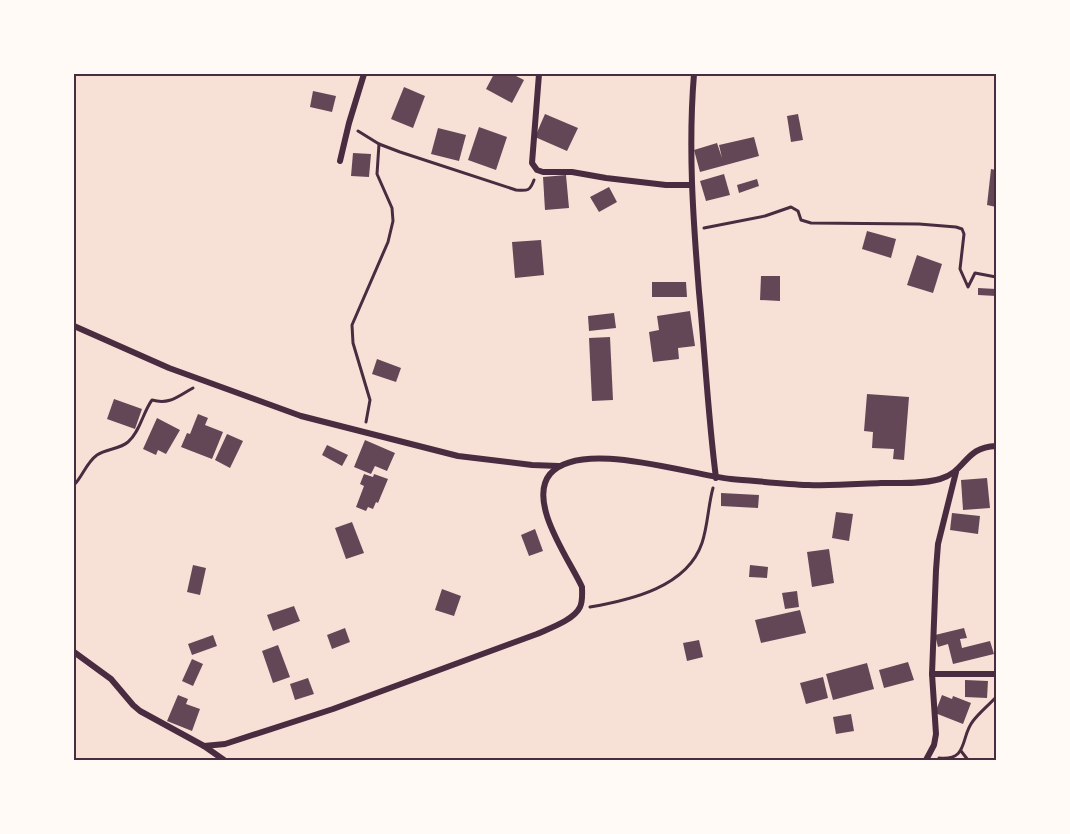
<svg xmlns="http://www.w3.org/2000/svg" width="1070" height="834" viewBox="0 0 1070 834" font-family="'Fira Sans Condensed',sans-serif">
<style>
.building{fill:#644757}
.lines{fill:none;stroke-linecap:round;stroke-linejoin:round}
.path{stroke:#4a2c40;stroke-width:3}
.minor{stroke:#4a2c40;stroke-width:6}
.neatline{fill:none;stroke:#4a2c40;stroke-width:2}
</style>
<rect width="100%" height="100%" fill="#f7e1d7"/>
<g class="building">
<polygon points="494,74 512,74 524,80 512,103 486,89"/>
<polygon points="404,87 425,96 413,128 391,119"/>
<polygon points="313,91 336,96 332,112 310,107"/>
<polygon points="545,114 578,128 567,151 535,137"/>
<polygon points="798,114 803,140 791,142 787,116"/>
<polygon points="479,127 507,137 496,170 468,160"/>
<polygon points="438,128 466,135 459,161 431,154"/>
<polygon points="754,137 759,156 700,172 694,150 717,143 722,158 719,145"/>
<polygon points="353,153 371,154 369,177 351,176"/>
<polygon points="991,169 996,170 996,207 987,205"/>
<polygon points="724,174 730,195 706,201 700,181"/>
<polygon points="566,175 569,208 545,210 543,177"/>
<polygon points="757,179 759,186 739,193 737,185"/>
<polygon points="609,187 617,202 599,212 590,197"/>
<polygon points="867,231 896,239 891,258 862,249"/>
<polygon points="541,240 544,275 515,278 512,242"/>
<polygon points="917,255 942,264 933,293 907,285"/>
<polygon points="761,276 780,276 780,301 760,300"/>
<polygon points="652,282 686,282 687,297 652,297"/>
<polygon points="978,288 996,289 996,296 978,295"/>
<polygon points="690,311 695,346 678,348 679,359 653,362 649,332 659,330 657,316"/>
<polygon points="614,313 616,328 589,331 588,316"/>
<polygon points="610,337 613,400 592,401 589,338"/>
<polygon points="377,359 401,368 396,382 372,374"/>
<polygon points="867,394 909,397 904,460 893,459 894,449 872,448 873,432 864,431"/>
<polygon points="114,399 142,409 135,429 107,419"/>
<polygon points="198,414 208,418 205,425 223,432 212,459 181,447 187,433 190,434"/>
<polygon points="157,418 180,430 166,454 158,450 156,455 143,449"/>
<polygon points="227,434 243,441 230,468 215,460"/>
<polygon points="365,440 395,453 387,471 375,466 371,474 354,467"/>
<polygon points="327,445 348,455 342,466 322,455"/>
<polygon points="364,474 373,477 374,474 388,479 378,503 376,502 373,509 368,507 366,511 356,507 364,486 360,484"/>
<polygon points="987,478 990,508 963,510 961,480"/>
<polygon points="721,493 759,495 758,508 721,506"/>
<polygon points="836,512 853,514 849,541 832,538"/>
<polygon points="952,513 980,516 978,534 950,530"/>
<polygon points="352,522 364,553 346,559 335,528"/>
<polygon points="535,529 543,551 529,556 521,535"/>
<polygon points="829,549 834,583 812,587 807,552"/>
<polygon points="193,565 206,568 200,595 187,592"/>
<polygon points="750,565 768,567 767,578 749,577"/>
<polygon points="442,589 461,596 454,616 435,610"/>
<polygon points="797,591 799,607 785,609 782,593"/>
<polygon points="294,606 300,621 273,631 267,615"/>
<polygon points="800,610 806,633 761,643 755,620"/>
<polygon points="345,628 350,642 332,649 327,635"/>
<polygon points="964,628 967,638 960,639 962,648 990,641 994,654 953,664 948,644 938,647 935,635"/>
<polygon points="213,635 217,646 192,655 188,644"/>
<polygon points="699,640 703,657 687,661 683,643"/>
<polygon points="278,645 290,677 273,683 262,651"/>
<polygon points="192,659 203,664 193,686 182,681"/>
<polygon points="908,662 914,680 884,688 879,670"/>
<polygon points="867,663 874,689 833,700 826,674"/>
<polygon points="823,677 828,698 806,704 800,683"/>
<polygon points="308,678 314,694 295,700 290,684"/>
<polygon points="965,680 988,681 987,698 965,697"/>
<polygon points="178,695 188,699 186,704 200,709 192,731 167,721"/>
<polygon points="942,695 952,699 953,696 971,703 963,724 935,713"/>
<polygon points="851,714 854,731 836,734 833,717"/>
</g>
<g class="lines">
<g class="path">
<path d="M358,131L379,144L400,152L516,190C528,191 530,191 534,180"/>
<polyline points="704,228 765,216 791,207 798,211 801,220 811,223 919,224 956,227 962,229 964,234 960,269 968,287 975,273 996,277"/>
<polyline points="366,422 370,400 353,343 352,325 388,242 393,221 392,208 377,174 379,144"/>
<path d="M74,485C83,476 86,463 97,455C106,449 120,449 128,442C140,432 143,412 152,400C170,405 178,396 193,388"/>
<path d="M590,607C631,600 687,587 702,543C708,525 708,506 713,488"/>
<polyline points="961,751 968,760"/>
<path d="M939,758C969,761 960,737 973,721C980,712 989,705 996,697"/>
</g>
<g class="minor">
<polyline points="539,74 532,163 537,170 543,172 572,172 606,178 666,185 691,185"/>
<path d="M694,74C688,147 693,218 699,292C705,354 708,416 716,478"/>
<polyline points="340,161 349,123 364,74"/>
<polyline points="74,326 169,368 301,416 458,456 532,465 559,466"/>
<polyline points="74,652 111,679 133,705 140,711 204,746 224,760"/>
<polyline points="932,674 996,674"/>
<path d="M204,746L225,744L333,709L537,634C550,628 574,620 580,607C583,601 582,593 582,587C569,559 527,502 550,474C581,438 689,475 731,479C757,481 783,484 808,485C833,486 857,484 881,483C900,483 922,484 940,479C967,471 964,447 996,446"/>
<polyline points="926,760 934,745 936,734 932,674 936,570 938,544 956,472"/>
</g>
</g>
<rect width="1070" height="834" fill="none" stroke="#fffaf5" stroke-width="150"/>
<rect x="75" y="75" width="920" height="684" class="neatline"/>
</svg>
